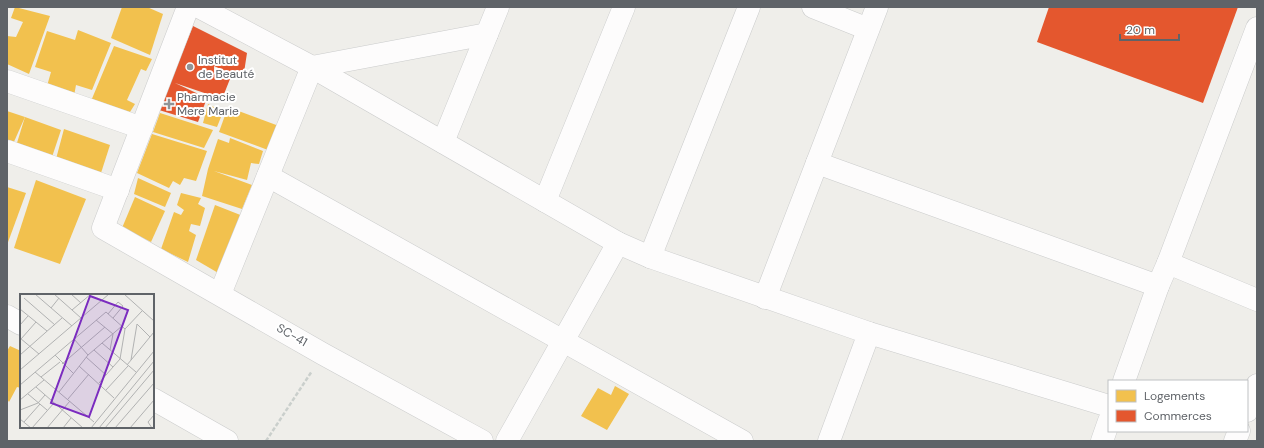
<svg xmlns="http://www.w3.org/2000/svg" width="1264" height="448" viewBox="0 0 1264 448" font-family="'DM Sans',sans-serif">
<style>
.homes{fill:#f2c14e}
.shops{fill:#e4572e}
.lines{fill:none;stroke-linecap:round;stroke-linejoin:round}
.street-casing{stroke:#cbcccc;stroke-width:23}
.path{stroke:#cacfcc;stroke-width:2.5;stroke-dasharray:4 2;stroke-linecap:butt}
.street{stroke:#fdfcfc;stroke-width:22}
.poi-dot{fill:#919496;stroke:#fff;stroke-width:1.5}
.labels{text-anchor:middle;dominant-baseline:central;stroke-width:4;stroke-linejoin:round;paint-order:stroke}
.poi-label{font-size:12px;fill:#5f6368;stroke:#fff;text-anchor:start}
.street-label{font-size:12px;fill:#5f6368;stroke:#fff}
.inset-road{fill:none;stroke:#b1b2b2;stroke-width:1}
.view{fill:#7b2cbf;fill-opacity:0.15;stroke:#7b2cbf;stroke-width:2}
.inset-edge{fill:none;stroke:#5f6368;stroke-width:2}
</style>
<rect width="100%" height="100%" fill="#efeeea"/>
<g class="homes">
<polygon points="15,7 50,16 29,74 7,64 7,36 16,37 23,22 11,18"/>
<polygon points="122,7 147,7 163,14 150,55 111,38"/>
<polygon points="78,30 111,43 92,90 76,85 74,96 47,86 51,72 35,67 47,31 75,40"/>
<polygon points="114,46 152,59 146,71 141,69 127,100 135,104 130,112 119,116 91,101"/>
<polygon points="208,104 223,112 217,127 203,123"/>
<polygon points="228,107 279,126 268,150 219,132"/>
<polygon points="7,111 25,117 13,144 7,142"/>
<polygon points="160,113 213,130 204,148 153,132"/>
<polygon points="25,117 61,130 52,157 16,146"/>
<polygon points="64,129 110,145 101,173 56,159"/>
<polygon points="152,134 207,151 196,181 184,178 180,185 173,181 169,188 137,173"/>
<polygon points="230,138 263,151 259,164 251,163 247,180 214,171 252,185 242,209 202,196 208,169 218,139 229,143"/>
<polygon points="138,178 171,193 165,207 134,194"/>
<polygon points="36,180 86,199 60,264 14,248"/>
<polygon points="7,187 26,193 7,245"/>
<polygon points="181,193 201,198 198,204 205,208 200,226 191,224 189,231 196,235 188,262 161,249 174,212 181,215 184,210 177,205"/>
<polygon points="135,197 165,211 151,242 122,228"/>
<polygon points="215,205 243,216 220,274 196,260"/>
<polygon points="10,346 21,351 21,388 17,387 9,402 7,399 7,351"/>
<polygon points="615,386 629,394 607,430 581,416 598,388 611,395"/>
</g>
<g class="shops">
<polygon points="1049,7 1238,7 1203,103 1037,42"/>
<polygon points="193,26 247,53 243,79 214,66 214,74 230,79 222,99 175,83 207,98 198,122 159,110"/>
</g>
<g class="lines">
<defs>
<g id="street">
<polyline points="188,7 103,228 323,354 482,441"/>
<polyline points="199,7 312,67 618,243 650,257 869,333 1109,406"/>
<polyline points="813,7 868,29"/>
<polyline points="7,81 142,128"/>
<polyline points="443,142 498,7"/>
<polyline points="7,151 118,190"/>
<polyline points="817,163 1158,286"/>
<polyline points="268,176 742,441"/>
<polyline points="545,201 624,7"/>
<polyline points="650,257 749,7"/>
<polyline points="1168,263 1257,300"/>
<polyline points="220,294 312,67 487,34"/>
<polyline points="765,298 877,7"/>
<polyline points="7,316 21,324"/>
<polyline points="1124,381 1158,286 1168,263 1257,28"/>
<polyline points="153,399 227,441"/>
<polyline points="1247,411 1257,385"/>
<polyline points="507,441 618,243"/>
<polyline points="829,441 869,333"/>
<polyline points="1102,441 1109,421"/>
<polyline points="1235,441 1239,431"/>
</g>
</defs>
<use href="#street" class="street-casing"/>
<polyline class="path" points="266,441 312,371"/>
<use href="#street" class="street"/>
</g>
<g class="poi-dot">
<circle cx="190" cy="67" r="4"/>
<path d="M167 98h4v4h4v4h-4v4h-4v-4h-4v-4h4z"/>
</g>
<g class="labels">
<g class="poi-label">
<text x="198" y="60">Institut<tspan x="198" dy="14">de Beauté</tspan></text>
<text x="177" y="97">Pharmacie<tspan x="177" dy="14">Mere Marie</tspan></text>
</g>
<g class="street-label">
<text transform="translate(292 335) rotate(30)">SC-41</text>
</g>
</g>
<g transform="translate(20 294)">
<rect width="134" height="134" fill="#efeeea"/>
<path class="inset-road" d="M15,0L52,32M34,0L61,24M51,0L61,9M104,0L134,27M4,4L35,31M31,14L39,4M0,15L27,37M52,16L71,0M88,20L98,8L103,12L93,24M76,26L93,40L90,56M117,30L130,43M0,31L8,22M0,44L19,60M1,45L16,28M54,45L68,61M82,49L116,78M74,56L93,73M0,61L42,24M35,61L53,79M66,63L86,81M111,66L117,30M42,70L85,33M107,71L134,38M59,72L94,104M0,76L89,0M15,78L74,128M21,83L40,68M79,89L100,65L105,35L122,17M0,91L86,18L105,35M16,93L63,134M86,96L108,72M39,98L68,61L102,32M8,100L27,116M48,105L69,80M0,106L24,86M0,116L18,109L25,101M0,125L11,134M4,128L20,110M12,134L34,109M27,134L50,107M43,134L51,124M71,134L134,57M79,134L134,67M85,134L134,76M95,134L134,89M110,134L134,106M132,134L128,128L134,121"/>
<path class="view" d="M70,2L108,16L69,123L31,109Z"/>
<rect width="134" height="134" class="inset-edge"/>
</g>
<rect width="1264" height="448" fill="none" stroke="#5f6368" stroke-width="16"/>
<rect x="1108" y="380" width="140" height="52" fill="#ffffff" stroke="#bfc1c3"/>
<rect x="1116" y="390" width="20" height="12" fill="#f2c14e" stroke="#bfc1c3"/>
<text x="1144" y="400" font-size="12" fill="#5f6368">Logements</text>
<rect x="1116" y="410" width="20" height="12" fill="#e4572e" stroke="#bfc1c3"/>
<text x="1144" y="420" font-size="12" fill="#5f6368">Commerces</text>
<path d="M1120 34v6h59v-6" fill="none" stroke="#5f6368" stroke-width="2"/>
<text x="1126" y="34" font-size="12" fill="#5f6368" stroke="#ffffff" stroke-width="3" paint-order="stroke">20 m</text>
</svg>
